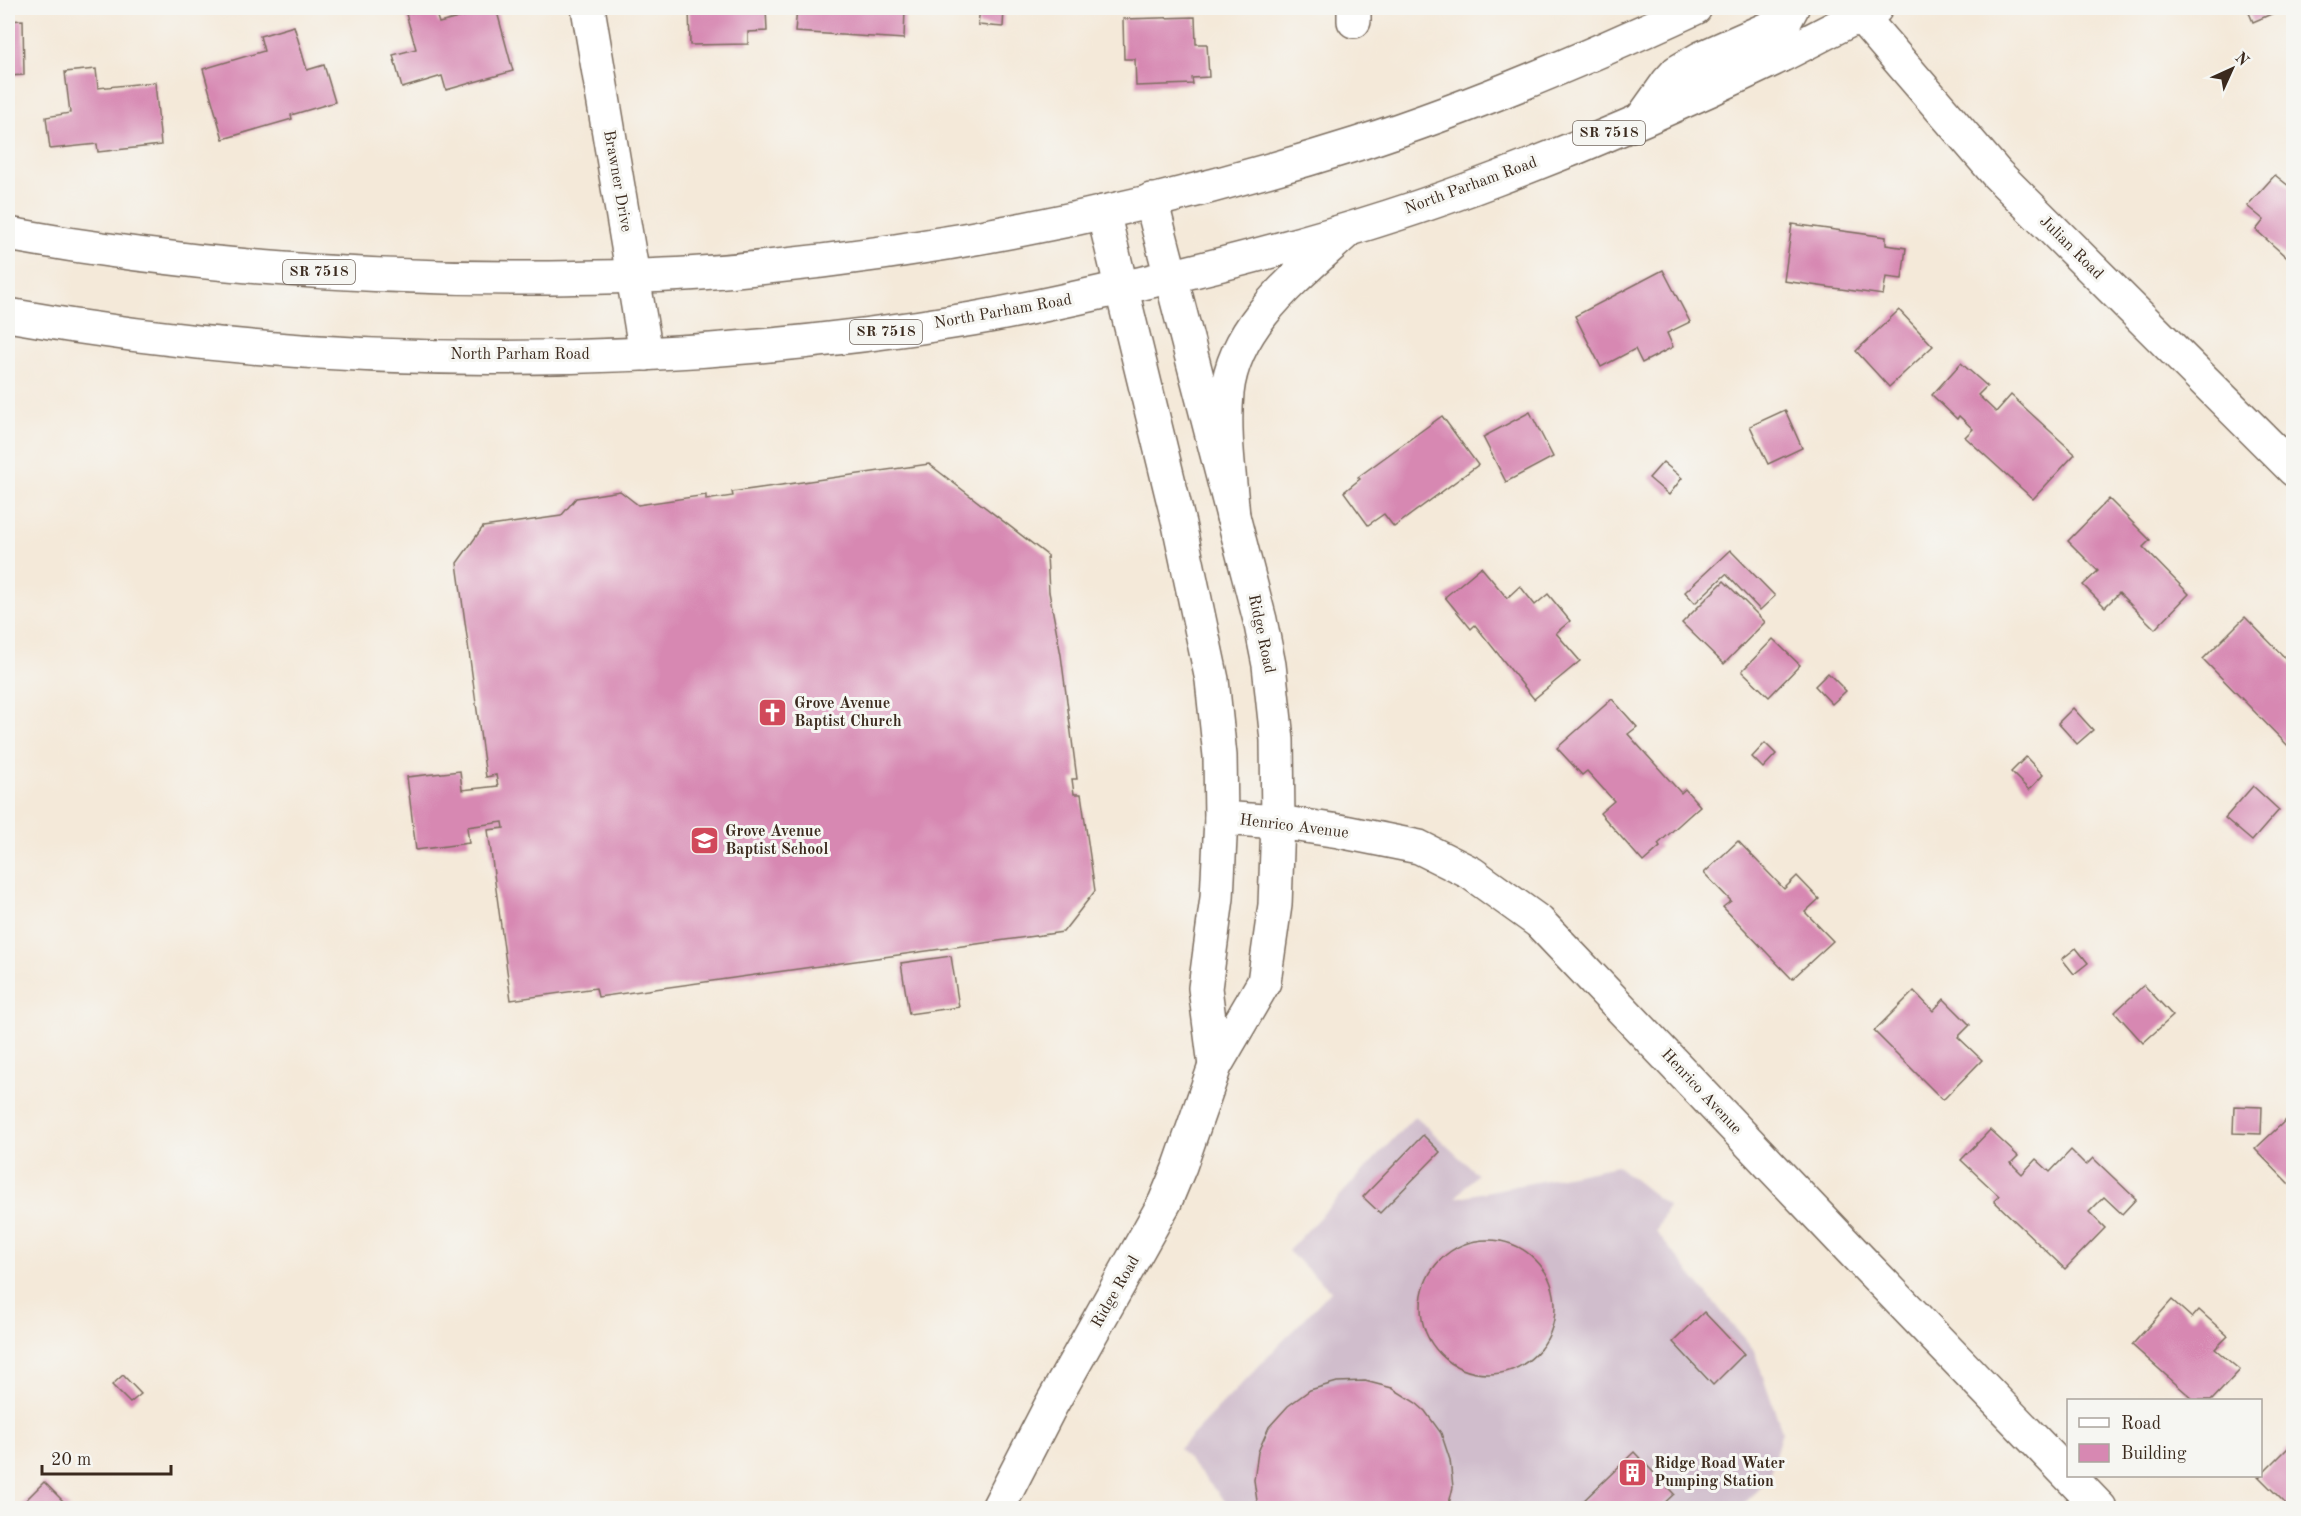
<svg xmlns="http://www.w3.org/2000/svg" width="2301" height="1516" viewBox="0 0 2301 1516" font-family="'Old Standard TT',serif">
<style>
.industrial{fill:#d0bdcc}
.building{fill:#d788b2}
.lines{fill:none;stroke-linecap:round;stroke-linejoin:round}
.street-casing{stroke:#7c6d5f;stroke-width:36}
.secondary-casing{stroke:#7c6d5f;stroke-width:36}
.highway-casing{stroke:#7c6d5f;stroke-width:36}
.street{stroke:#fff;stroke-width:33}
.secondary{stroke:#fff;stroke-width:33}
.highway{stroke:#fff;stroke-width:33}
.labels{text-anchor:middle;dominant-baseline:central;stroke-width:6;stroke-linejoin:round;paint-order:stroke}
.shield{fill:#f6f6f2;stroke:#73675e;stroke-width:1.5}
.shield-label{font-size:15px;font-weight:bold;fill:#3b2a1e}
.street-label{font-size:16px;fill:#3b2a1e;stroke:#f6f6f2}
.poi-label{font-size:16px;font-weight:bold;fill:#3b2a1e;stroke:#f6f6f2;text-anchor:start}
</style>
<rect width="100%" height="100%" fill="#f6f6f2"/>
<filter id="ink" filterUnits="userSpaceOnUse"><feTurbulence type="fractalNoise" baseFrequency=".0167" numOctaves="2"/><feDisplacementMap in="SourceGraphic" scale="12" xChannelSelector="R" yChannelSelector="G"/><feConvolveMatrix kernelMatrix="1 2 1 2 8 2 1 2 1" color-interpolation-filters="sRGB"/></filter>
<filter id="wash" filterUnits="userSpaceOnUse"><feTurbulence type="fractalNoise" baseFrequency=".008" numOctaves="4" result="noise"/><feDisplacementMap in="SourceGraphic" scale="24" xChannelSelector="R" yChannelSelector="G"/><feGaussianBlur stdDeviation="1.35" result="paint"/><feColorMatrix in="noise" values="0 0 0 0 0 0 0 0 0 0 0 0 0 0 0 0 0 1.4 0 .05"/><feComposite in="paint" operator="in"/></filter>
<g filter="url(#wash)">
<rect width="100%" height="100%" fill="#f4e9d9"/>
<polygon class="industrial" points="1415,1116 1477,1174 1455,1198 1617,1166 1668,1206 1656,1232 1754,1351 1782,1431 1768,1480 1740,1508 1231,1508 1179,1449 1331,1291 1288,1251"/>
<g id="blocks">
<g class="building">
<polygon points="429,8 434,8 439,23 496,8 513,71 446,90 442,76 402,88 393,55 416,49 406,14"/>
<polygon points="689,8 766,8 767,31 748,32 748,44 690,45"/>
<polygon points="797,8 905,8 904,39 795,32"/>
<polygon points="980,8 1004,9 1003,27 978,25"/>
<polygon points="2247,8 2285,8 2253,22"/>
<polygon points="1195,17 1196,44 1207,44 1209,77 1192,78 1193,84 1136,86 1135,59 1124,59 1123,19"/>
<polygon points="23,20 24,75 8,76 8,21"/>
<polygon points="294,26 307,70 324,65 335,102 291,115 292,119 223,139 203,69 264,51 260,36"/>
<polygon points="96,69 98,88 155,82 161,145 98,152 97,144 50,149 46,117 70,113 65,72"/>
<polygon points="2275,175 2290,187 2294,186 2294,264 2256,230 2264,220 2247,206"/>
<polygon points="1792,224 1886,237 1886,245 1906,248 1902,279 1886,277 1883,295 1784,281"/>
<polygon points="1663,270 1690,322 1667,333 1673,347 1642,363 1635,349 1601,367 1575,316"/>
<polygon points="1899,310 1933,346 1889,387 1856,351"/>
<polygon points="1961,363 1987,386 1978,395 1996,412 2011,395 2075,454 2033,499 1965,437 1973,429 1959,416 1957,419 1932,395"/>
<polygon points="1785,410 1802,448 1768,464 1750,426"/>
<polygon points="1530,412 1553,457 1506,482 1483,437"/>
<polygon points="1442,416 1478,465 1394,527 1384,514 1368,525 1344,492 1360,479 1358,477"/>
<polygon points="1663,462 1682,478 1669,495 1649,478"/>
<polygon points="929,464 1047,555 1049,592 1061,655 1077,779 1072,779 1074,794 1081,794 1095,891 1063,932 598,997 596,988 511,1000 488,830 504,828 503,822 467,827 469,843 416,850 407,777 460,771 462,790 498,786 496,775 486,777 457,563 483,527 561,516 576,498 620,491 638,505 706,495 706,500 733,496 732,492"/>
<polygon points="2109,499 2150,540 2143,547 2189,594 2155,629 2119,593 2105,607 2083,585 2098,571 2068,541"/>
<polygon points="1730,550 1775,596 1760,610 1726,574 1695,603 1685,592"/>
<polygon points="1481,567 1507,598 1520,586 1535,605 1548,594 1570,621 1556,633 1580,661 1534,699 1475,625 1471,629 1445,597"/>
<polygon points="1724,581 1765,622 1724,664 1682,623"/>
<polygon points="2245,617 2294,667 2294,752 2203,659"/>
<polygon points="1773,639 1800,665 1769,697 1742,671"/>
<polygon points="1828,673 1846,691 1832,704 1815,686"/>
<polygon points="1612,699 1637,727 1628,734 1681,793 1685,789 1700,806 1658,844 1660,847 1643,862 1600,813 1614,801 1587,771 1582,775 1557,748"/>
<polygon points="2073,708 2093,730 2077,744 2058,723"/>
<polygon points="1765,743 1776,754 1763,768 1752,757"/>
<polygon points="2026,757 2043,775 2029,790 2011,772"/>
<polygon points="2253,786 2279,810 2252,841 2225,818"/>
<polygon points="1738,841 1784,889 1797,876 1819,899 1805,912 1833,941 1792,979 1723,907 1731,901 1704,873"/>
<polygon points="2076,948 2088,963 2074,974 2062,959"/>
<polygon points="951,956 959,1007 909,1014 901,963"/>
<polygon points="2144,985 2173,1016 2143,1043 2115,1012"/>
<polygon points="1914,991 1933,1011 1944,999 1970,1025 1958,1037 1982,1060 1943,1100 1874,1031"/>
<polygon points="2234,1106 2262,1107 2261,1134 2233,1133"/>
<polygon points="2286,1120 2294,1128 2294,1182 2290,1185 2255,1149"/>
<polygon points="1990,1130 2018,1156 2011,1163 2022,1174 2036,1159 2050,1172 2071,1150 2086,1165 2093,1158 2136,1199 2122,1214 2104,1197 2089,1212 2105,1228 2065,1269 1994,1201 1999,1196 1961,1160"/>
<polygon points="1423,1135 1440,1152 1380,1213 1363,1197"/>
<circle cx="1488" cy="1307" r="67"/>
<polygon points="2172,1300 2192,1318 2199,1310 2228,1336 2215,1349 2240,1370 2212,1400 2194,1400 2132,1345"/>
<polygon points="1704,1312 1744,1354 1713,1385 1673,1342"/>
<polygon points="123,1375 141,1394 130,1403 112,1385"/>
<polygon points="1365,1381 1392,1388 1416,1403 1425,1411 1441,1433 1450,1460 1453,1487 1448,1508 1258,1508 1254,1480 1258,1452 1269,1427 1288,1406 1310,1390 1337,1382"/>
<polygon points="2294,1442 2294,1508 2290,1508 2258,1476 2260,1476"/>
<polygon points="1634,1452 1674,1494 1659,1508 1576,1508"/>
<polygon points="44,1482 70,1508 18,1508"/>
</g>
</g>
</g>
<g filter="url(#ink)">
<use href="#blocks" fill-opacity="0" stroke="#7c6d5f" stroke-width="1.5"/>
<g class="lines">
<defs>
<g id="street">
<polyline points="588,8 646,354"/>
<polyline points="1354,8 1354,21"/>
<polyline points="1860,15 1997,174 2294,470"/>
<polyline points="1221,818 1278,822 1339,831 1419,847 1471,873 1539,922 1852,1251 2100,1508"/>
</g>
<g id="secondary">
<polyline points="1103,212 1179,524 1212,680 1220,756 1221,818 1217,898 1205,988 1215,1066"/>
<polyline points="998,1508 1050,1407 1165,1202 1180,1166 1215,1066 1264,982 1275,905 1278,822 1277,740 1269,665 1260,620 1151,200"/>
</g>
<g id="highway">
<polyline points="1643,117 1668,82 1677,72 1701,58 1785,21 1792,8"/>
<path d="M8,234C185,266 364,279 544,278C596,277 649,277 701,273C922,256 1145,211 1357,144C1472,107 1585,59 1695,8"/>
<path d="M8,315C319,371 660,371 972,319C1030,309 1086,296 1143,283C1262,256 1382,223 1496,179C1589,144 1682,104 1772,60C1807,43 1841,24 1876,8"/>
<path d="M1233,517C1230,477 1223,434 1227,393C1234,324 1298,276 1345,233"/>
</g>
</defs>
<use href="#street" class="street-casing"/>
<use href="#secondary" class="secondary-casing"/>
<use href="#highway" class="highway-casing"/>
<use href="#street" class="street"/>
<use href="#secondary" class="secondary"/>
<use href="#highway" class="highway"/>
</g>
</g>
<defs>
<symbol id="church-square" viewBox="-11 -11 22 22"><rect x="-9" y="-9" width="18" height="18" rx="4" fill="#d1495b" stroke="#f6f6f2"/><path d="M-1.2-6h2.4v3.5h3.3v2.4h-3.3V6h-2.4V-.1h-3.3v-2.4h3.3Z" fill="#fff"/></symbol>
<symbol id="school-square" viewBox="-11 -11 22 22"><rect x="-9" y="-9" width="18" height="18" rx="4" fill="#d1495b" stroke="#f6f6f2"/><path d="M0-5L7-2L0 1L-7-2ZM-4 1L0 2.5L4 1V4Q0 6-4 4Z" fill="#fff"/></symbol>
<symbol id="building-square" viewBox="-11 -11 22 22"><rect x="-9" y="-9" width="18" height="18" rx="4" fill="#d1495b" stroke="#f6f6f2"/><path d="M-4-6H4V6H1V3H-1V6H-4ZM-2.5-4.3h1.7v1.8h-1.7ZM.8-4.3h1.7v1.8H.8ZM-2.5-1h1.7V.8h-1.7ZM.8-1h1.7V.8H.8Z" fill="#fff"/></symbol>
</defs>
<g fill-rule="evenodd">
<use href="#church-square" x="756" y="696" width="33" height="33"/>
<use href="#school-square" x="688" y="824" width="33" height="33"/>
<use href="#building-square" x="1616" y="1456" width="33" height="33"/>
</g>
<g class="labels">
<g class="shield">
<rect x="1573" y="121" width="72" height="24" rx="4.5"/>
<rect x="283" y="260" width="72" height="24" rx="4.5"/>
<rect x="850" y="320" width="72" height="24" rx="4.5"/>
</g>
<g class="shield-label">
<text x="1609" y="133">SR 7518</text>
<text x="319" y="272">SR 7518</text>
<text x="886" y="332">SR 7518</text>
</g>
<g class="street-label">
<text transform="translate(617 181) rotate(80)">Brawner Drive</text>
<text transform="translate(1471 186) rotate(-20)">North Parham Road</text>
<text transform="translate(2071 248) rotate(45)">Julian Road</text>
<text transform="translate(1003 312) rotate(-10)">North Parham Road</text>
<text x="520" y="355">North Parham Road</text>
<text transform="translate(1261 634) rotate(78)">Ridge Road</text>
<text transform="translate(1294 827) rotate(7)">Henrico Avenue</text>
<text transform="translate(1701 1092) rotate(47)">Henrico Avenue</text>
<text transform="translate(1116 1292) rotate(-60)">Ridge Road</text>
</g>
<g class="poi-label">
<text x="794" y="704">Grove Avenue<tspan x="794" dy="18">Baptist Church</tspan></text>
<text x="725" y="832">Grove Avenue<tspan x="725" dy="18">Baptist School</tspan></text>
<text x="1654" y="1464">Ridge Road Water<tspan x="1654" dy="18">Pumping Station</tspan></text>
</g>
</g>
<rect width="2301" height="1516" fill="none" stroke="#f6f6f2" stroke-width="30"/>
<rect x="2067" y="1399" width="195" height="78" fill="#f6f6f2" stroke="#aba49d" stroke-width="1.5"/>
<rect x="2079" y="1418" width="30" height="9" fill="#ffffff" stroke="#aba49d" stroke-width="1.5"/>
<text x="2121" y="1429" font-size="18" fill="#3b2a1e">Road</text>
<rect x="2079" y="1444" width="30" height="18" fill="#d788b2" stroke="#aba49d" stroke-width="1.5"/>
<text x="2121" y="1459" font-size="18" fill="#3b2a1e">Building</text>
<g transform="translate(2232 69) rotate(45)" stroke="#f6f6f2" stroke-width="4.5" paint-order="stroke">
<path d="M0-4.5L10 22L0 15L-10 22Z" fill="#3b2a1e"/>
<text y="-9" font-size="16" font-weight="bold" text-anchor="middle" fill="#3b2a1e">N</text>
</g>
<path d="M42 1465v9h129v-9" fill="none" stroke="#3b2a1e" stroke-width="3"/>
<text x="51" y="1465" font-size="18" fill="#3b2a1e" stroke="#f6f6f2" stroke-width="4.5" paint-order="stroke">20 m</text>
</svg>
